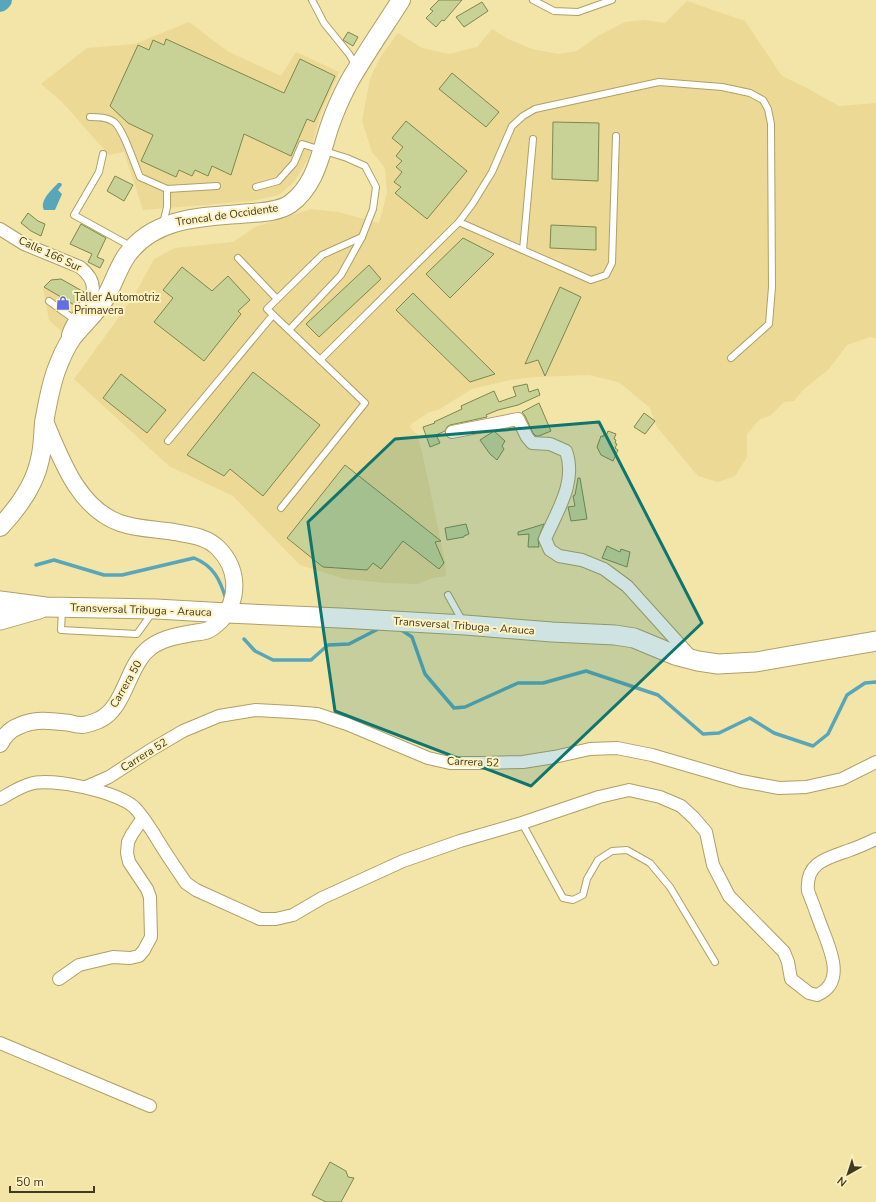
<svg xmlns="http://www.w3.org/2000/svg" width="876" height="1202" viewBox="0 0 876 1202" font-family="'Nunito Sans',sans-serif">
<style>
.built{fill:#ebd995}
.water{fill:#57a6ba}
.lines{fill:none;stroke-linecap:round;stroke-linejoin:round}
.stream{stroke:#57a6ba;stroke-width:3.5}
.river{stroke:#57a6ba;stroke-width:20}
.building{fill:#c8d296;stroke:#7f874e}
.service-casing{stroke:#afa066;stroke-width:8}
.minor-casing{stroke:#afa066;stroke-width:14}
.secondary-casing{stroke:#afa066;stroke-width:18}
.primary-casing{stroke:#afa066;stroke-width:20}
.trunk-casing{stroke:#afa066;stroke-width:21}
.service{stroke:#fff;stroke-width:6}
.minor{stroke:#fff;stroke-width:12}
.secondary{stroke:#fff;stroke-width:16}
.primary{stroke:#fff;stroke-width:18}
.trunk{stroke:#fff;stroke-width:19}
.marked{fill:#0f766e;fill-opacity:0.2;stroke:#0f766e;stroke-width:3;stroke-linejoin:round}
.labels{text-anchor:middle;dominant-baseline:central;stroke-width:4;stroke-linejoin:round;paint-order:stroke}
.street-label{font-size:11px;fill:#413a22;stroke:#fef2c1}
.poi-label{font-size:11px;fill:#413a22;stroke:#fef2c1;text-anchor:start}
</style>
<rect width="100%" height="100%" fill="#f3e4a8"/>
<g class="built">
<polygon points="687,1 745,21 782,76 805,87 839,106 876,103 876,338 870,337 847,345 829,369 803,390 794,401 784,402 770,416 760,419 747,434 747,457 735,476 718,482 698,476 657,427 650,408 620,383 614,381 589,375 535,377 510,380 472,389 438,410 429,412 410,425 411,429 417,434 422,452 445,561 446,576 433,578 417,584 387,583 345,579 300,565 233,496 169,466 74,379 133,298 154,259 175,248 233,242 255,227 311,209 338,212 379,223 387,193 385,168 372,152 362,121 370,79 380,58 398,33 422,48 449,54 477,47 492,29 508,39 532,49 558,54 577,51 598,36 625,22 644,20 665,23"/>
<polygon points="189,22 227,51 281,76 296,52 339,72 320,115 309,157 294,182 279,195 252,201 143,210 124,152 109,155 63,103 41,84 87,48 135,44"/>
<polygon points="61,279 87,294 61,331 49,320 43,289 51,280"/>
</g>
<path class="water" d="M58,183H61L62,185L58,190L62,194L55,210H44C39,200 53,189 58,183Z"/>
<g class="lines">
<g class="stream">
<path d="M36,565L54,560L104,575H122L194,558C214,566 220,580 226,599"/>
<polyline points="400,629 412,637 425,674 454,708 465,707 518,683 543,683 586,671 658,695 703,734 719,733 750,718 774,733 813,746 828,734 847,695 865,683 876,682"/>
<polyline points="244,639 255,651 273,660 311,660 328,645 349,644 380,628"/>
</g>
<polyline class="river" points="0,2 2,0"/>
</g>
<g class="building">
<polygon points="439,0 462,0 444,21 442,20 436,27 426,18 433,11 430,9"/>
<polygon points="482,2 488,11 464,27 456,17"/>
<polygon points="348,32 358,37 353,46 343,40"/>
<polygon points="166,39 284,93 300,59 335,76 314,122 307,119 291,156 244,134 231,175 212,166 208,176 195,170 192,176 179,170 176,177 141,161 153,135 128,123 110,106 138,45 149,50 153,40 164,45"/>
<polygon points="452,73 499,112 486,127 439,89"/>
<polygon points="406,121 467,171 427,219 395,193 401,187 394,182 402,172 396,167 402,161 396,156 403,147 392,138"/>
<polygon points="553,122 599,123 598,181 552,179"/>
<polygon points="115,176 133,185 124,201 107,191"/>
<polygon points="28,213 38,221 45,224 41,236 31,231 21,223"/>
<polygon points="81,224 106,238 97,257 104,260 100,268 88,262 92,254 70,244"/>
<polygon points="551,225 596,227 596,250 550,248"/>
<polygon points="463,238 494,254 450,298 426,274"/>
<polygon points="369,265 381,279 319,337 306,324"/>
<polygon points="182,267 212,291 228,276 250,300 238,311 241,314 204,361 154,322 173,298 163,290"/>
<polygon points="61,279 84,292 76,306 44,287 51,280"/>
<polygon points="560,287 581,297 545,376 538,360 525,364"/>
<polygon points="413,293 495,374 470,382 396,310"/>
<polygon points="253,372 320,425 263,496 230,469 224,476 187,455"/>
<polygon points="121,374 166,410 147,433 103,398"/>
<polygon points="527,384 529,392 538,389 540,395 518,405 498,410 486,415 487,417 450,425 447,427 445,431 436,435 440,443 430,447 423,427 435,423 434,422 462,409 461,406 494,391 499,402 516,396 513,387"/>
<polygon points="539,403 551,431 539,436 536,436 533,433 525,416 522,412"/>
<polygon points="644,413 655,421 645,434 634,427"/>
<polygon points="494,431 505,441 502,446 504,449 497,460 490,454 480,440"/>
<polygon points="608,431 616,434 614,439 616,440 615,443 617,444 615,448 618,450 613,461 601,455 597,447 601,436 603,437 603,435 606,436"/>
<polygon points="345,465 441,541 435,542 444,563 439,569 403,541 381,569 373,563 367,570 323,567 287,538"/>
<polygon points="578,478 580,478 587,519 571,521 568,507 575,506 573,496 575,495"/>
<polygon points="466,524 469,534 464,536 464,537 447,540 445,528"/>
<polygon points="544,524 538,539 539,547 528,547 529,534 518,535 518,532"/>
<polygon points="607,546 620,552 621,549 630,552 627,567 602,558"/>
<polygon points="330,1162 346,1171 348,1177 354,1178 341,1202 326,1202 312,1195"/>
</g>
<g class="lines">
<defs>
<g id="service">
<polyline points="312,0 324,23 349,54 356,66"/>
<polyline points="533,0 554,11 578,12 612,0"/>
<path d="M90,117C98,117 107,117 114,122C123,128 135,166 140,177L167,189V207L163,224"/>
<polyline points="103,154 99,172 74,215 132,247"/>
<polyline points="256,187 278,181 294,163 302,144 347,158 365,166 376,187 373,209 362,237 341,275 289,330"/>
<polyline points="167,189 217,186"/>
<polyline points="459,222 591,280 606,275 612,263 616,136"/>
<polyline points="523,250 533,139"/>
<polyline points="238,258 277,299"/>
<polyline points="49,301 75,320"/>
<polyline points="320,360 459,222 473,203 492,172 512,126 523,116 535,109 659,82 722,87 750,93 763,100 768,109 771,124 772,287 769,324 731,358"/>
<polyline points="168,441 273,315"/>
<polyline points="281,508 365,403 267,309 322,255 362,237"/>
<polyline points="448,595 463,622"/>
<polyline points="62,610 61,630 137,634 152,613"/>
<polyline points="522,823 563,898 573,900 583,895 587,879 598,860 612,851 627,850 650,863 670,887 715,962"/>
</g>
<g id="minor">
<path d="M0,229L24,244L80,267C112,293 75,308 68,335"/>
<path d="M452,432L518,419L527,437L532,443L550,444L566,451C577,482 557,511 545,539L550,550L559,556L582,560L604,569L627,586L692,658"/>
<polyline points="86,787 109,777 149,751 183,731 219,716 256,710 292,712 317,714 347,724 428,758 450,763 482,763 523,762 554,757 590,749 617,748 652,755 741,781 779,788 806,787 842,779 876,762"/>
<path d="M0,799C9,794 19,787 30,784C51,777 118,792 134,807C142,815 148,825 154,834C164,851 175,867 186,883L196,890L260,919H276L293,915L322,898L403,861L460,841L522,823L599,797L629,790L660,797L681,806L694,818L706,832L713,865L729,896L784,952L788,962L791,979L809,993L817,995C848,982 828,945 820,923C816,912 812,901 808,891C805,862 828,858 850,850C859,847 867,843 876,839"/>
<polyline points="59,979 79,965 113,957 130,958 139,956 144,950 151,937 150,897 147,889 129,862 127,853 128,842 132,834 143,818"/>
<polyline points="0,1043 150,1106"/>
</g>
<path id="secondary" d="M0,744C4,736 11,729 19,726C36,718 52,721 70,723C73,724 78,725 82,725C87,725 94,722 99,720C124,709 127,669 146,651C158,639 176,636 193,633C198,632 204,632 208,630C213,628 218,623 222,619C240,597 238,568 218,548C206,536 189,535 174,532C156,529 137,529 120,523C78,508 61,459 45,421"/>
<path id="primary" d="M0,527C18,508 35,485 40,459C43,448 43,435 44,423C47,406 50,388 56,371C60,360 65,348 72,338C82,325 95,314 104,300C113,286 117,269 127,255C156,215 208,217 252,213C264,212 280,211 290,204C315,186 320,156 329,128C334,113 341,97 349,82C365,54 384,27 401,0"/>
<g id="trunk">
<polyline points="0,601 46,607 156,609 227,613 340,618 465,625 552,632 615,635 634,638 675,655 698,661 718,664 756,662 876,641"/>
<polyline points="0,620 39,609"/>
</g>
</defs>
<use href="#service" class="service-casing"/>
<use href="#minor" class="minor-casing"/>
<use href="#secondary" class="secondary-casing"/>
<use href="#primary" class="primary-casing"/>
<use href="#trunk" class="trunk-casing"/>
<use href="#service" class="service"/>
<use href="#minor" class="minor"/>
<use href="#secondary" class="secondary"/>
<use href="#primary" class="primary"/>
<use href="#trunk" class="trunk"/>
</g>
<path class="marked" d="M599,422L702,623L531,786L335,711L308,522L395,439Z"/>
<defs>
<symbol id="shop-bare" viewBox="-9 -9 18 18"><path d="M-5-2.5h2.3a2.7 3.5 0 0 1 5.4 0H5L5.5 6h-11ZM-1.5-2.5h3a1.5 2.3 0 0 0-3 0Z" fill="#636ee6" stroke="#fef2c1" stroke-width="2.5" paint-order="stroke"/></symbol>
</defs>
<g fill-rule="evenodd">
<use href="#shop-bare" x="53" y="293" width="20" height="20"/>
</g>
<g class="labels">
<g class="street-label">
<text transform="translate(227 215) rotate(-8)">Troncal de Occidente</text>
<text transform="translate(50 254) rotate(25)">Calle 166 Sur</text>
<text transform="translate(141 610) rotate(2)">Transversal Tribuga - Arauca</text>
<text transform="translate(464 626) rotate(4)">Transversal Tribuga - Arauca</text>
<text transform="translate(126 684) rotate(-60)">Carrera 50</text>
<text transform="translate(144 755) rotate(-32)">Carrera 52</text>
<text transform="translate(473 762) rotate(2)">Carrera 52</text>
</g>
<g class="poi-label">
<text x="74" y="297">Taller Automotriz<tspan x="74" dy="13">Primavera</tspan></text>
</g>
</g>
<g transform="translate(848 1174) rotate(219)" stroke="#fef2c1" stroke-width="3" paint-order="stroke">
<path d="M0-3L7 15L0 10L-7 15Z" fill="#413a22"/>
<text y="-6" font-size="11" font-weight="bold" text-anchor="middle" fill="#413a22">N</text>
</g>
<path d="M10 1186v6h84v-6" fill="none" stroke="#413a22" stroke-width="2"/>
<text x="16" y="1186" font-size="12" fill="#413a22" stroke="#fef2c1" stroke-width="3" paint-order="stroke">50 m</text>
</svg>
